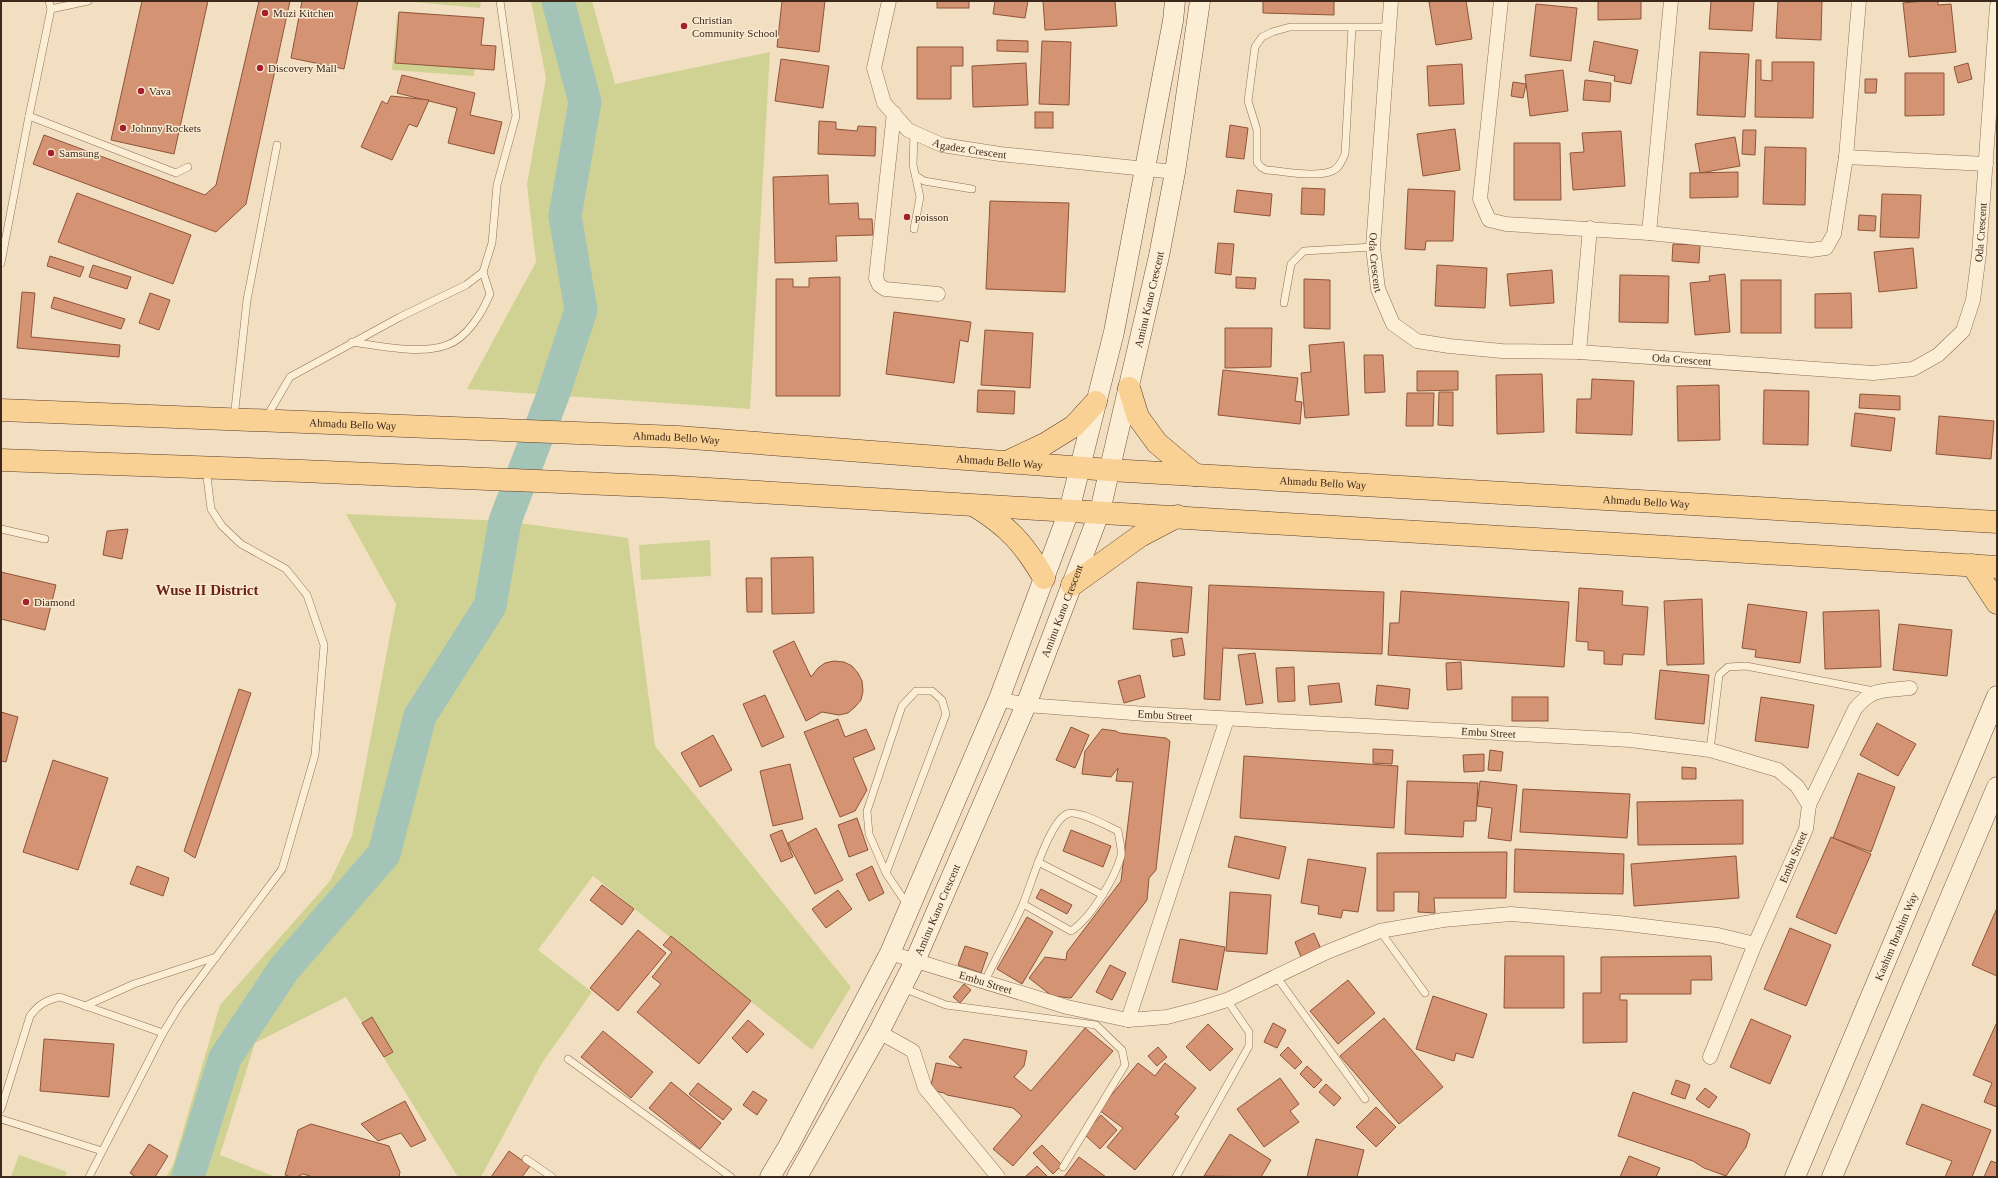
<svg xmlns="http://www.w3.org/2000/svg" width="1998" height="1178" viewBox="0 0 1998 1178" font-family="Georgia,serif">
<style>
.green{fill:#d0d293}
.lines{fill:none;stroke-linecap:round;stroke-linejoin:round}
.river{stroke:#a4c4b8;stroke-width:33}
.building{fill:#d49373;stroke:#8f543a}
.lane-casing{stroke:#8e6f56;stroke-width:8}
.street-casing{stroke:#8e6f56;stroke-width:15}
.secondary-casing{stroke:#705039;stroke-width:21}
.primary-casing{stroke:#5b3d2b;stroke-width:23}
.lane{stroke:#fcedd5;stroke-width:7}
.street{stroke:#fcedd5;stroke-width:14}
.secondary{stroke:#fcedd5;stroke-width:20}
.primary{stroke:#f9d195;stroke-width:22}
.poi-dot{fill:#a3202c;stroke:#f9ead1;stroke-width:1.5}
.labels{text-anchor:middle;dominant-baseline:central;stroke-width:3;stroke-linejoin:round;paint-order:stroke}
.poi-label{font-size:11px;fill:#3c291c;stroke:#f9ead1;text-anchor:start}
.street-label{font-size:11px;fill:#3c291c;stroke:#f9ead1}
.district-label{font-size:15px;font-weight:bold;fill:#6d2117;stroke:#f9ead1}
</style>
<rect width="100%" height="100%" fill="#f2dfc1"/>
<g class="green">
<polygon points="404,1 481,1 480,8"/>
<polygon points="531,1 592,1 615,84 770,52 750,409 467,389 536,262 527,184 546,78"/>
<polygon points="397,14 479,21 474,76 392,70"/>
<polygon points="346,514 505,521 628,538 655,746 851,987 812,1050 593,876 538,950 592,992 542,1063 481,1177 458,1177 346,997 255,1043 220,1155 276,1177 166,1177 173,1165 220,1005 330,881 352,836 396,604"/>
<polygon points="710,540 711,576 641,580 639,545"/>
<polygon points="19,1155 67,1172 65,1177 11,1177"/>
</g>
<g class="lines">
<polyline class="river" points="188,1177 225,1058 284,969 384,854 420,716 490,606 505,521 553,395 581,310 565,216 585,102 558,1"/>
</g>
<g class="building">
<polygon points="142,1 208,1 174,154 111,140"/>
<polygon points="259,1 290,1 246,204 216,232 33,164 44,135 205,195 216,185"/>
<polygon points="302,1 358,1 344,69 291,58"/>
<polygon points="782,1 825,1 819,52 777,47"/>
<rect x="937" y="1" width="32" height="7"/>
<polygon points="995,1 1028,1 1025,18 993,14"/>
<polygon points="1043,1 1115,1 1117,26 1045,30"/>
<polygon points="1263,1 1334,1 1334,15 1263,13"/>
<polygon points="1436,1 1466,1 1472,39 1436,45 1429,2"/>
<polygon points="1598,1 1641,1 1641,19 1598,20"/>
<polygon points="1711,1 1754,1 1752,31 1709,29"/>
<polygon points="1778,1 1822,1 1821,40 1776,38"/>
<polygon points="1924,1 1938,1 1938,5 1951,4 1956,52 1909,57 1903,3"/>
<polygon points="1536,4 1577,8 1571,61 1530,56"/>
<polygon points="399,12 484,18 481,45 496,46 494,70 395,63"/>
<polygon points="997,40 1028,41 1028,52 997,51"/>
<polygon points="1042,41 1071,42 1069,105 1039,104"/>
<polygon points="1594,41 1638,50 1631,84 1614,81 1615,76 1589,71"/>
<polygon points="917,47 963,47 963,66 951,66 951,99 917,99"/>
<polygon points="1700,52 1749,54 1745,117 1697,115"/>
<polygon points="781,59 829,66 823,108 775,101"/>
<polygon points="1756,60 1761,60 1761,80 1772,81 1772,62 1814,62 1813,118 1755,117"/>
<polygon points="1026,63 1028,105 973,107 972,66"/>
<polygon points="1968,63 1972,79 1958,83 1954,67"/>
<polygon points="1462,64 1464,104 1429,106 1427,66"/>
<polygon points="1563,70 1568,111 1530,116 1525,75"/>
<polygon points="1905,73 1944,73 1944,115 1905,116"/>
<polygon points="402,75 475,93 470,115 502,122 494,154 448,143 457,108 397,93"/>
<polygon points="1865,79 1877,79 1876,93 1865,93"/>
<polygon points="1585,80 1611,83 1610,102 1583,100"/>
<polygon points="1513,82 1526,84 1523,98 1511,96"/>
<polygon points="391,96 429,100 417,127 409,124 392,160 361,147 382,101 387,104"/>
<rect x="1035" y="112" width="18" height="16"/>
<polygon points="819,121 836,122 836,129 857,131 858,126 876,127 875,156 818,154"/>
<polygon points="1230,125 1248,128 1244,159 1226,157"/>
<polygon points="1455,129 1460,170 1423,176 1417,134"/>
<polygon points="1743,130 1756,130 1755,155 1742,154"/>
<polygon points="1621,131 1625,186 1573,190 1570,153 1584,152 1582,133"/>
<polygon points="1735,137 1740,166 1700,173 1695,144"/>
<polygon points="1514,143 1560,143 1561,200 1514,200"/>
<polygon points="1765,147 1806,148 1805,205 1763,204"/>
<polygon points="1738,172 1738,197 1690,198 1690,173"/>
<polygon points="828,175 829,204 858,203 859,219 872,219 873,235 836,236 837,261 775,263 773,177"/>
<polygon points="1302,188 1325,189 1324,215 1301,214"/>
<polygon points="1408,189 1455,191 1453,241 1426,241 1425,250 1405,249"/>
<polygon points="1237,190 1272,194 1270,216 1234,212"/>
<polygon points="77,193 191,235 173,284 58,242"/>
<polygon points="1882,194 1921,195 1919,238 1880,237"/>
<polygon points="990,201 1069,203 1065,292 986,289"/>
<polygon points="1859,215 1876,216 1875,231 1858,230"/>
<polygon points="1218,243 1234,244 1231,275 1215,273"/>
<polygon points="1673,244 1700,245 1699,263 1672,261"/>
<polygon points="1913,248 1917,288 1879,292 1874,252"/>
<polygon points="50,256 84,267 80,277 47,266"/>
<polygon points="93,265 131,277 127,289 89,277"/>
<polygon points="1437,265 1487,268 1485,308 1435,306"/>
<polygon points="1552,270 1554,303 1510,306 1507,274"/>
<polygon points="1725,274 1730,332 1695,335 1690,283 1710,281 1709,276"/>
<polygon points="1620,275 1669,276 1668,323 1619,322"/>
<polygon points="840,277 840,396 776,396 776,279 793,279 793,287 809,287 809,278"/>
<polygon points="1236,277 1256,278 1255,289 1236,288"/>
<polygon points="1304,279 1330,280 1330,329 1304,328"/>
<rect x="1741" y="280" width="40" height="53"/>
<polygon points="22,292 35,293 31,337 120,345 119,357 17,348"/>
<polygon points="150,293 170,300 159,330 139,323"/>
<polygon points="1851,293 1852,328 1815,328 1815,294"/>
<polygon points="54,297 125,319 121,329 51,308"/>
<polygon points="894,312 971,322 968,342 960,340 954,383 886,374"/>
<polygon points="1225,328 1272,328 1271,367 1225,368"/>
<polygon points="985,330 1033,333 1030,388 981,385"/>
<polygon points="1344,342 1349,415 1305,418 1301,373 1311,372 1309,345"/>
<polygon points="1364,355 1383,355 1385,392 1365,393"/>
<polygon points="1223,370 1298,378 1295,401 1302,402 1300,424 1218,415"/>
<polygon points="1417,371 1458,371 1458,390 1417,391"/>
<polygon points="1542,374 1544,432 1497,434 1496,375"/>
<polygon points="1592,379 1634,381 1632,435 1576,433 1577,399 1591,399"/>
<polygon points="1719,385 1720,440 1678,441 1677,386"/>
<polygon points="978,390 1015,391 1014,414 977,412"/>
<polygon points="1764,390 1809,391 1808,445 1763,444"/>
<polygon points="1439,392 1453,392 1453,426 1438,425"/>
<polygon points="1407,393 1434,393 1433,426 1406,426"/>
<polygon points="1860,394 1900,396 1900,410 1859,408"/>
<polygon points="1855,413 1895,418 1891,451 1851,446"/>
<polygon points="1939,416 1994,421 1991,459 1936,454"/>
<polygon points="128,529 122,559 103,555 107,531"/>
<polygon points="813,557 814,613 772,614 771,558"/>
<polygon points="1,572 56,585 45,630 1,619"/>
<polygon points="746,578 762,578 762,612 747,612"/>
<polygon points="1137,582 1192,587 1188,633 1133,629"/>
<polygon points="1209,585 1384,592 1382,654 1223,648 1220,700 1204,699"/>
<polygon points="1579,588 1623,591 1622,605 1648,607 1644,655 1623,654 1622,665 1604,664 1604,651 1588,650 1588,642 1576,641"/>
<polygon points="1401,591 1569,602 1564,667 1388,655 1390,623 1399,623"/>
<polygon points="1702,599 1704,664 1667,665 1664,601"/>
<polygon points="1748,604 1807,612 1800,663 1755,657 1756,650 1742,648"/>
<polygon points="1879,610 1881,667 1825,669 1823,612"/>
<polygon points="1899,624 1952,630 1947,676 1893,670"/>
<polygon points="1182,638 1185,655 1173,657 1171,640"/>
<polygon points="794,641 811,677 818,668 825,663 834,661 844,662 852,666 858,673 862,681 863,691 861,700 855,707 848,713 839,715 822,712 806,721 773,651"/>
<polygon points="1255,653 1263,703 1246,705 1238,655"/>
<polygon points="1461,662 1462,689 1447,690 1446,663"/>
<polygon points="1294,667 1295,701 1278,702 1276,668"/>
<polygon points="1660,670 1709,675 1704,724 1655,719"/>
<polygon points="1140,675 1145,697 1124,703 1118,681"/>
<polygon points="1339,683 1342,702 1310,705 1308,686"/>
<polygon points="1377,685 1410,689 1408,709 1375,705"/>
<polygon points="239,689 251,693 195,858 184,851"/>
<polygon points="765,695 784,737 762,747 743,704"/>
<rect x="1512" y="697" width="36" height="24"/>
<polygon points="1761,697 1814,705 1808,748 1755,741"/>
<polygon points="1,712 18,717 6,762 1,761"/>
<polygon points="838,719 845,737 866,729 875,749 853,758 867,790 855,811 840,817 804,732"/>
<polygon points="1877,723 1916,744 1898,776 1860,755"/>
<polygon points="1071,727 1089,735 1075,768 1056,760"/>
<polygon points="1102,729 1116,731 1119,733 1166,738 1170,741 1156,870 1149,878 1147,900 1071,998 1052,996 1029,978 1045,957 1066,960 1067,952 1121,881 1133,782 1116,781 1118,768 1111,777 1082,774 1085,751"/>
<polygon points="713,735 732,770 700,787 681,753"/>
<polygon points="1373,749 1393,750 1392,764 1373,763"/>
<polygon points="1490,750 1503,752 1501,771 1488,770"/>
<polygon points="1484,754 1484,771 1464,772 1463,755"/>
<polygon points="1244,756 1398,766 1394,828 1240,818"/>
<polygon points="53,760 108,778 78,870 23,852"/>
<polygon points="790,764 803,819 773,826 760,771"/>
<polygon points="1682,767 1696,768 1696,779 1682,779"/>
<polygon points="1858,773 1895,787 1871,852 1833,838"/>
<polygon points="1407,781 1478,783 1476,821 1464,821 1463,837 1405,834"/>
<polygon points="1480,781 1517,785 1511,841 1488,838 1492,808 1477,806"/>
<polygon points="1523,789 1630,794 1627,838 1520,832"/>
<polygon points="1743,800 1743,844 1638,845 1637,802"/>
<polygon points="857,818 868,850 849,857 838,825"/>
<polygon points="816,828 843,880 815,894 788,843"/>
<polygon points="782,830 793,857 781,862 770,835"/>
<polygon points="1071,830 1111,846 1103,867 1063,851"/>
<polygon points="1235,836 1286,847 1279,879 1228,867"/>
<polygon points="1831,837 1871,854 1836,934 1796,917"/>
<polygon points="1515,849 1624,854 1623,894 1514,892"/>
<polygon points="1507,852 1506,898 1434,898 1435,913 1418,912 1419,892 1394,892 1394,911 1377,911 1377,853"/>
<polygon points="1736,856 1739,898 1634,906 1631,864"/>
<polygon points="1308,859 1366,868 1358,912 1343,910 1341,918 1318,914 1319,906 1301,903"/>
<polygon points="137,866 169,878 163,896 130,884"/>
<polygon points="872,866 884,893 869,901 856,874"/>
<polygon points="602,885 634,909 622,925 590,900"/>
<polygon points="1041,889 1072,905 1067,914 1036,898"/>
<polygon points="838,890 852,909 826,928 812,909"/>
<polygon points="1230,892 1271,895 1267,954 1226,951"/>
<polygon points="1997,908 1997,976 1972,965"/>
<polygon points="1027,917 1053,932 1022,984 997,969"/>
<polygon points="1790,928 1831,945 1806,1006 1764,989"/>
<polygon points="638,930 666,953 618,1011 590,988"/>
<polygon points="1314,933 1321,949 1301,957 1295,942"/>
<polygon points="671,936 751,1001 699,1064 637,1012 661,984 652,977 672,952 663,945"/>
<polygon points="1180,939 1225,947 1217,990 1172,982"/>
<polygon points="965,946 988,953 981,973 958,965"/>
<polygon points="1505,956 1564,956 1564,1008 1504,1008"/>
<polygon points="1711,956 1712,980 1691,980 1691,994 1620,994 1620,1000 1627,1000 1627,1042 1583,1043 1583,993 1601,993 1601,957"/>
<polygon points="1110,965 1126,973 1112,1000 1096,992"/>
<polygon points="1348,980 1375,1013 1338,1044 1310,1011"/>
<polygon points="964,984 971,990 960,1003 953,997"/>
<polygon points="1433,996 1487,1014 1473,1058 1456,1053 1454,1061 1416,1049"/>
<polygon points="372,1017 393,1052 384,1057 362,1023"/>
<polygon points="1384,1018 1443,1087 1399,1124 1340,1056"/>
<polygon points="1751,1019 1791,1036 1770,1084 1730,1067"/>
<polygon points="748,1020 764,1034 747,1053 732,1038"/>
<polygon points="1997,1022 1997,1107 1984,1102 1992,1083 1973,1075"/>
<polygon points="1273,1023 1286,1030 1277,1048 1264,1042"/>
<polygon points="1208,1024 1233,1049 1210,1071 1186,1047"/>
<polygon points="1085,1028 1113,1051 1013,1166 993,1149 1022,1116 1013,1108 947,1095 944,1093 930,1090 936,1063 962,1068 949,1057 964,1039 1027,1051 1024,1066 1014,1077 1031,1091"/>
<polygon points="603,1031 653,1072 631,1098 581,1057"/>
<polygon points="44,1039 114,1044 109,1097 40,1091"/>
<polygon points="1158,1047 1167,1057 1157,1066 1148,1056"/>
<polygon points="1288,1047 1302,1062 1295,1069 1280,1055"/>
<polygon points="1138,1063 1155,1076 1165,1063 1196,1088 1175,1114 1179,1117 1135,1170 1107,1147 1123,1128 1099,1110"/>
<polygon points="1307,1066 1322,1080 1314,1088 1300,1074"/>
<polygon points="1280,1078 1299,1104 1290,1111 1299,1122 1264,1147 1237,1109"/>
<polygon points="1676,1080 1690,1085 1685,1099 1671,1094"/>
<polygon points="671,1082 721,1123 700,1149 649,1108"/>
<polygon points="698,1083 732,1109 723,1120 689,1094"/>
<polygon points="1326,1084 1341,1098 1334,1106 1319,1092"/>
<polygon points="1705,1088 1717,1097 1709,1108 1696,1099"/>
<polygon points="753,1091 767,1100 757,1115 743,1105"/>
<polygon points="1633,1092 1744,1130 1750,1134 1746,1147 1726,1176 1704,1168 1693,1161 1618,1136"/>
<polygon points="405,1101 426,1140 411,1147 401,1133 378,1141 361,1124"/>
<polygon points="1922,1104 1991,1130 1972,1177 1945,1177 1952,1161 1906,1144"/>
<polygon points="1376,1107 1396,1127 1376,1147 1356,1127"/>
<polygon points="1101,1115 1117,1130 1100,1149 1084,1134"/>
<polygon points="311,1124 389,1146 400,1172 399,1177 313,1177 303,1174 297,1177 291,1177 285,1175 298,1130"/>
<polygon points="1230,1134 1271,1160 1261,1177 1204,1176"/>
<polygon points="1316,1139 1364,1150 1357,1177 1307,1177"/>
<polygon points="149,1144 168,1156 155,1177 136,1177 130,1173"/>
<polygon points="1042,1145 1062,1165 1053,1174 1033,1153"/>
<polygon points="509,1151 530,1166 522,1177 491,1177"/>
<polygon points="1629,1156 1660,1168 1656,1177 1620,1177"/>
<polygon points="1079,1157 1106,1177 1064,1177"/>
<polygon points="1991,1161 1997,1163 1997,1177 1984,1177"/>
<polygon points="1037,1166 1048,1177 1025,1177"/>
</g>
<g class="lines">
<defs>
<g id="lane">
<polyline points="49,1 51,9 29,116 176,173 188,167"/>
<polyline points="51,9 88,1"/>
<path d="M1352,27L1345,154C1342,160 1339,169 1332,171C1316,178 1284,171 1266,170L1261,167L1257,162V130L1248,101L1255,47L1262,37L1272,32L1290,27H1389"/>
<polyline points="914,132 913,165 920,197 914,229"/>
<polyline points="916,176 924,181 972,189"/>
<polyline points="1,263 29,116"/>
<polyline points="1284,303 1291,264 1304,251 1373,247"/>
<path d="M352,342C380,346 420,355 447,345C467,338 482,313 490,294L483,272"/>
<polyline points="234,418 247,300 277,145"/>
<polyline points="266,418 290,377 400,317 466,285 483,272 492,243 497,185 516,116 500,1"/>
<polyline points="1,529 45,539"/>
<polyline points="1710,750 1719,675 1728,667 1746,666 1874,691"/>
<polyline points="1038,862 1103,895"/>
<polyline points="886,873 946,714 942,700 932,691 916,691 902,706 867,811 869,834 886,873 908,906"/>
<polyline points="1380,931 1425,993"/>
<polyline points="1276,976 1365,1099"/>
<path d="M985,981C997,955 1012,930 1023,904C1031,885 1049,822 1067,814C1077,809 1107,826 1118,831C1119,838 1122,849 1121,856C1115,878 1091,918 1071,931L1023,904"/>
<polyline points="903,988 946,1005 1096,1025 1122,1050 1125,1065 1063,1167"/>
<polyline points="85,1006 134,984 216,957"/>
<polyline points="568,1059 731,1177"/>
<path d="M1,1109L30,1016C38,1005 46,1000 60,997L163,1033"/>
<polyline points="1,1119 102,1151"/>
<polyline points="526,1159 552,1177"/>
<polyline points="89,1177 163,1033 180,1005 282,869 315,755 324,645 307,595 286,569 241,544 222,526 211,509 206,469"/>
<polyline points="1176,1177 1249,1046 1249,1032 1227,1000"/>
</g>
<g id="street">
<path id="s1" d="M889,1L874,68L884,103L908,130L942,145L1000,154L1175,172"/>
<path id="s2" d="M1391,1L1373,247L1378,289L1393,324L1417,341L1449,346L1502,351L1579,352L1873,373L1913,369L1938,355L1963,331L1973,300L1979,254L1997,6"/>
<polyline points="1501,1 1480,199 1489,220 1506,224 1649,233 1811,250 1826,248 1834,234 1846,157 1859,1"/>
<polyline points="894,113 876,278 879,285 885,289 938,294"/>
<polyline points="1846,157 1986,164"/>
<polyline points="1649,233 1671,1"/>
<polyline points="1579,352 1590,228"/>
<path id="s3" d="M999,699L1026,705L1146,714L1630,740L1710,750L1778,770L1797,786L1809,805L1806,829L1755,944L1710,1057"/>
<path d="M1809,805L1855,709C1873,687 1884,691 1910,688"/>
<path id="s4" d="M890,953L1067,1007L1128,1020L1167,1017L1198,1009L1227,1000L1327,952L1380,931L1443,920L1511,914L1619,923L1718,935L1755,944"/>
<polyline points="1128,1020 1227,719"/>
<polyline points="879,1032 913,1051 925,1088 998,1177"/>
</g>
<g id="secondary">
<polyline points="770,1177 789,1145 890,953 999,699 1069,511 1114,332 1173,21 1175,1"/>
<path id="s5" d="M797,1177L879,1032L915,961L1026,705L1100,511L1159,256L1175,172L1200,1"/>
<path id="s6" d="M1795,1177L1997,696"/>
<polyline points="1832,1177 1997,787"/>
</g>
<g id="primary">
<polyline points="1129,388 1138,417 1157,443 1195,475"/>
<path id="s7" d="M1,410L678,437L1110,470L1997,522"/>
<polyline points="1,460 302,471 675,487 1997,567"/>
<polyline points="1009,461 1045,444 1074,426 1096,402"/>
<path d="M975,506C1009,527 1024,544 1044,578"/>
<polyline points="1972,565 1997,603"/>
<polyline points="1072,585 1140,536 1178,516"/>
</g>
</defs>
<use href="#lane" class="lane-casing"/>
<use href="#street" class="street-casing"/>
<use href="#secondary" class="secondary-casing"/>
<use href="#primary" class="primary-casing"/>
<use href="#lane" class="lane"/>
<use href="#street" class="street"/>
<use href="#secondary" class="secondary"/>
<use href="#primary" class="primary"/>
</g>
<g class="poi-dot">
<circle cx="265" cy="13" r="4"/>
<circle cx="684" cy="26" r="4"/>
<circle cx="260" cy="68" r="4"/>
<circle cx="141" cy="91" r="4"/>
<circle cx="123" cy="128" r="4"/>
<circle cx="51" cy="153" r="4"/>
<circle cx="907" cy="217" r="4"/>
<circle cx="26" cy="602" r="4"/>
</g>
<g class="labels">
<g class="poi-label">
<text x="273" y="13">Muzi Kitchen</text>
<text x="692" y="20">Christian<tspan x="692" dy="13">Community School</tspan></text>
<text x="268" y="68">Discovery Mall</text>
<text x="149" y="91">Vava</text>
<text x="131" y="128">Johnny Rockets</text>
<text x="59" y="153">Samsung</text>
<text x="915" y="217">poisson</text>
<text x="34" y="602">Diamond</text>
</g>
<g class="street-label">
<text stroke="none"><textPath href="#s1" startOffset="206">Agadez Crescent</textPath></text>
<text stroke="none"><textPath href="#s2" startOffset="1018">Oda Crescent</textPath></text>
<text stroke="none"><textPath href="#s2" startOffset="262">Oda Crescent</textPath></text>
<text stroke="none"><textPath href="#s5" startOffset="950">Aminu Kano Crescent</textPath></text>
<text stroke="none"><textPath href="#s2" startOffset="622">Oda Crescent</textPath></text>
<text stroke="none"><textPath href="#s7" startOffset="352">Ahmadu Bello Way</textPath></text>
<text stroke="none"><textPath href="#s7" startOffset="676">Ahmadu Bello Way</textPath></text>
<text stroke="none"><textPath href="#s7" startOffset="1000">Ahmadu Bello Way</textPath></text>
<text stroke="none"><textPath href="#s7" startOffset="1324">Ahmadu Bello Way</textPath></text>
<text stroke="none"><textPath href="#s7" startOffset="1648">Ahmadu Bello Way</textPath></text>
<text stroke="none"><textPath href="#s5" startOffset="626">Aminu Kano Crescent</textPath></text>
<text stroke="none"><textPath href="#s3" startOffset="167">Embu Street</textPath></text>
<text stroke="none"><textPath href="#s3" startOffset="491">Embu Street</textPath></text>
<text transform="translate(1793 857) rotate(-67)">Embu Street</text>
<text stroke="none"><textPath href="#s5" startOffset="302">Aminu Kano Crescent</textPath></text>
<text stroke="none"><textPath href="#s6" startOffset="261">Kashim Ibrahim Way</textPath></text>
<text stroke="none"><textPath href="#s4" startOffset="100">Embu Street</textPath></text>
</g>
<g class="district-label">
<text x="207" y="590">Wuse II District</text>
</g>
</g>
<rect width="1998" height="1178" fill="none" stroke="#3c291c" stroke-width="4"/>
</svg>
